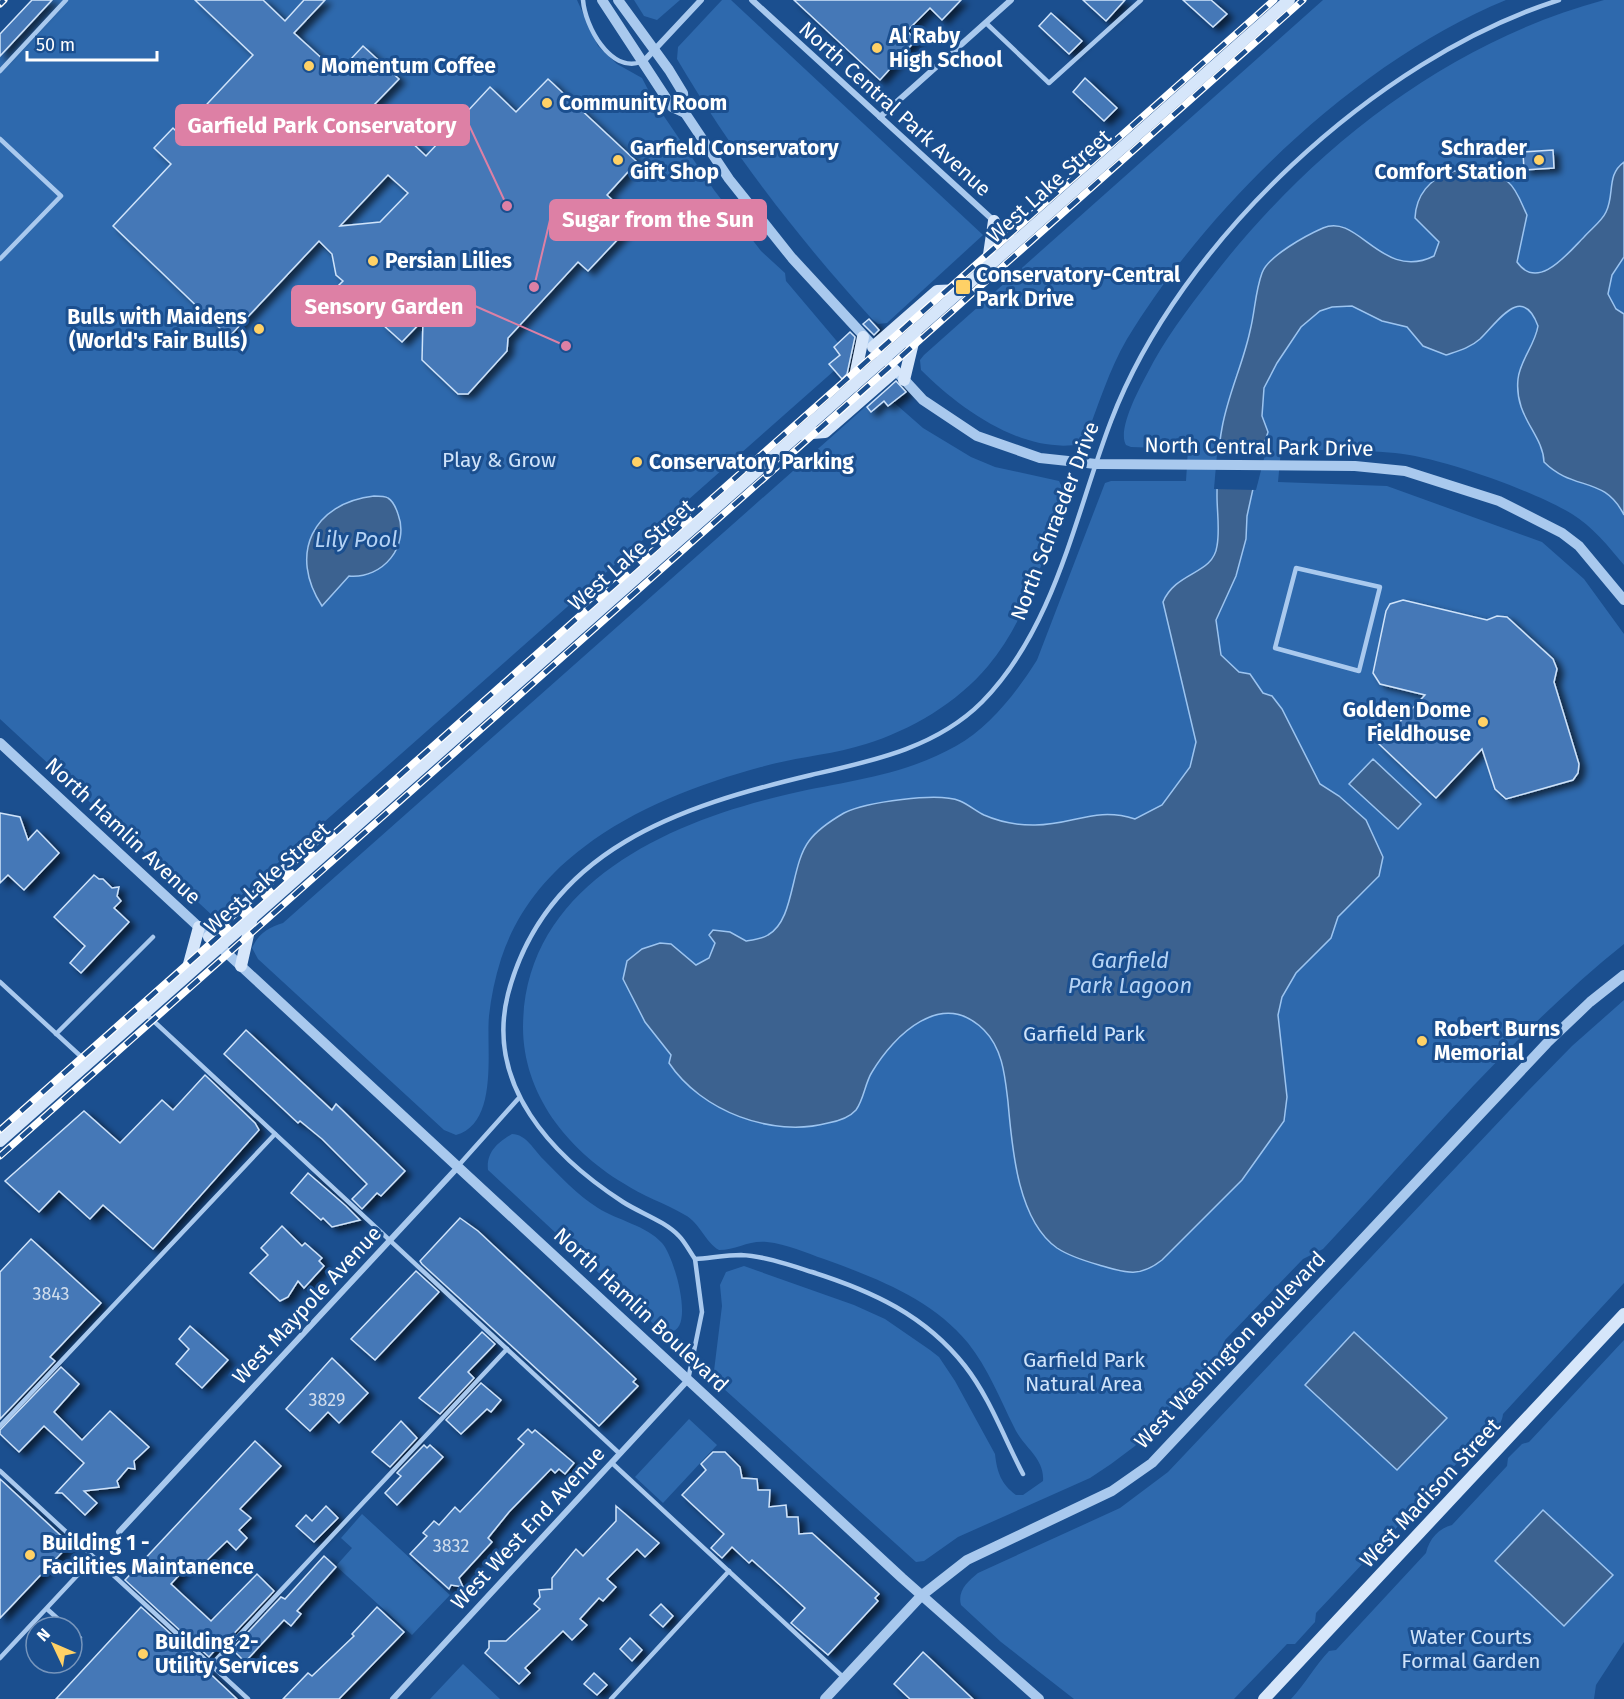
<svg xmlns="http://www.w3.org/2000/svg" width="1624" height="1699" viewBox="0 0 1624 1699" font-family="'Fira Sans',sans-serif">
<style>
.green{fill:#2e69ad}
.water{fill:#3c6290;stroke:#9cc4f0;stroke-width:1.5}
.pier{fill:#1b4f8f}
.building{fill:#4478b7;stroke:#cfe3fa;stroke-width:1.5;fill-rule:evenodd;filter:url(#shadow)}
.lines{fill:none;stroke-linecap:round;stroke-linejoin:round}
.service{stroke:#a9c9ee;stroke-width:4.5}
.minor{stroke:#a9c9ee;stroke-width:6}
.tertiary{stroke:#a9c9ee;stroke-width:10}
.secondary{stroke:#d6e6fa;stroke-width:12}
.rail-casing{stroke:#fff;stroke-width:7}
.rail{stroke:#1b4f8f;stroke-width:4.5;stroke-dasharray:14;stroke-linecap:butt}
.poi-dot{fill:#ffd166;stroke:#1b4f8f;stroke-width:2}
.labels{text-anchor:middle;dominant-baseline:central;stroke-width:6;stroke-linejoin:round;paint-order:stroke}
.number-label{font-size:18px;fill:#d0dded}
.poi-label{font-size:21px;font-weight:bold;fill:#fff;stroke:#1b4f8f;text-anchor:start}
.street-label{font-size:21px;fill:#fff;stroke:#1b4f8f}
.park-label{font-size:21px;fill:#cfe3fa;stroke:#1b4f8f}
.water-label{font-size:22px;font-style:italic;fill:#b5d3f5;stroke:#1b4f8f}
.leader{fill:none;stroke:#dd80a5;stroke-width:2}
.callout-dot{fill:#dd80a5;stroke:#1b4f8f;stroke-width:2}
.callout{fill:#dd80a5;stroke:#dd80a5;stroke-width:2}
.callout-label{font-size:22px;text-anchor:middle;font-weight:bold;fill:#fff}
</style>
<defs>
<filter id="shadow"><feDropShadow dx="6" dy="4" stdDeviation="3" flood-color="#0009"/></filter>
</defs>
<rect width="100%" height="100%" fill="#1b4f8f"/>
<g class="green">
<polygon points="32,0 577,0 598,46 617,64 642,78 655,103 714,190 761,251 785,273 786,281 846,352 844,362 219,915 213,916 0,719 0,34"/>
<polygon points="634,0 680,0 657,20 644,16"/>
<path d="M722,0H731L983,235L887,323L878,324L872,319C799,239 732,153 677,59L678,47Z"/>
<path d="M1323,0H1506C1359,60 1209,204 1127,339C1109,370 1098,406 1085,440L1081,444C1023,455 959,408 921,370L920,360L924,355Z"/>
<path d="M1604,0H1624V565C1609,547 1592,526 1572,514C1534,491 1440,457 1395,453C1357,449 1319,450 1281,450L1278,482L1387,486L1542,542L1584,579L1624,634V944C1515,1031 1419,1147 1323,1249L1303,1259L1225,1340L1221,1355L1135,1446L1111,1464L1090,1478L958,1537L924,1561L916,1562L713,1379L722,1306L720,1285L726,1272L744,1266L854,1305L885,1319L930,1350L939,1357L955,1381L995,1454C997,1472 1001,1484 1016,1495H1023L1043,1481C1045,1458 1023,1447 1014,1427C1000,1399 988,1368 968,1343C932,1299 876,1278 824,1259C806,1253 787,1244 767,1242C749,1240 736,1250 719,1250C705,1242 700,1223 685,1215C665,1203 642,1196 623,1183C567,1149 523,1094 523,1027C524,884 670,821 789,794C850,780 900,777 956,746C989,728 1017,692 1037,660L1105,483L1111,481H1186L1188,449L1131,447L1126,445C1117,430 1139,389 1147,374C1164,340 1187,310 1210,280C1309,151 1445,43 1604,0Z"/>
<path d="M882,392L923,428L971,457L995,467L1059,481L1065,493C1046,552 1028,618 988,666C957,703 911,730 866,744C832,755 795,757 761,767C699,784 635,808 584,847C545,876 516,913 501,959C495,978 491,997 489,1016C486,1050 499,1123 456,1135L444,1130L258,959L252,948C258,934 269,927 283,923Z"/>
<path d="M1624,1000V1283L1503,1414C1502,1426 1490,1437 1478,1440L1425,1498C1422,1510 1414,1518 1402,1522L1316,1613L1315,1622L1295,1644H1287L1234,1699H1074L1001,1642L961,1605C957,1591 968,1581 978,1573L1120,1508L1168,1472L1526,1093L1572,1046Z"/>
<path d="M512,1134C526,1134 534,1150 543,1159C560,1176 577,1195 598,1208C617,1220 647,1226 662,1243C676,1258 701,1351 658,1328L488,1170C486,1152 498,1142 512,1134Z"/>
<path d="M1624,1340V1642L1596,1685L1594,1699H1291C1306,1683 1314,1667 1329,1651L1336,1650L1426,1553C1429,1539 1439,1528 1452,1525L1507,1466L1508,1458L1522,1444L1529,1442Z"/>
<polygon points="689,1419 717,1445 663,1503 635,1477"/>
<polygon points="362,1514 450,1595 412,1635 336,1566 352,1548 341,1538"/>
<polygon points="463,1664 500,1699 430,1699"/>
</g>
<g class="water">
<path d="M1624,162V257L1612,275L1608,294L1616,309L1624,314V515C1604,475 1574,492 1544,462C1543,434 1514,417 1518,379C1520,360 1535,345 1538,326C1522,282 1497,323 1480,339C1470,348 1458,351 1446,355L1423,346L1407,327L1382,321L1352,306L1332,307L1320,311L1301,327L1277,363L1264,388L1262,416L1268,432L1260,457L1247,516L1246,539L1236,576L1216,620L1221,655L1239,672L1250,674L1263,693L1272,696L1282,709L1320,784L1339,796L1366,820L1383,857L1379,876L1338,917L1331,938L1296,973L1282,997L1278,1015L1287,1097L1284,1121L1242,1180L1162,1260C1139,1278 1126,1273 1099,1265C1085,1261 1069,1256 1057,1248C1017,1220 1012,1146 1008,1102C1005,1077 1003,1049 984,1030C942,988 894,1035 872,1072C865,1083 864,1099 856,1110C849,1118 839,1121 828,1123C772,1138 701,1111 669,1063L671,1055L645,1022L623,979L627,961L642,949L660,943L671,944L696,965L709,958L715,943L709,935L713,930L730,932L746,941C753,940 762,939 768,935C795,920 790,866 809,841C817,830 832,820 844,813C866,802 938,792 960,801C969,805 976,811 984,815C1000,822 1016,825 1033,825C1072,826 1094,806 1135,819L1162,805L1190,767L1196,742L1163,602C1176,571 1213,575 1217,546C1220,530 1217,512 1217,496C1217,474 1218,449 1222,428C1228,394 1243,364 1250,331C1255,312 1255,292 1262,273C1268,256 1307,235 1323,228C1358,212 1382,282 1434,256L1439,242L1415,218C1417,171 1473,156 1508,182C1517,189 1522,205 1527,215L1517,262C1538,292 1568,253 1584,237C1591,229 1602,221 1606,212C1615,194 1606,175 1624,162Z"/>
<path d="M374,496C378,496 385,496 388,498C393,501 396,508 398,514C410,546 383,579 349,576L322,606C288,554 313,503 374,496Z"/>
<polygon points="1373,759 1421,804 1398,829 1349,784"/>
<polygon points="1354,1332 1447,1418 1397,1470 1305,1385"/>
<polygon points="1543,1510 1613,1575 1564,1626 1495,1561"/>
</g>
<polygon class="pier" points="1218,442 1268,443 1256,490 1214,489"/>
<g class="building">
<polygon points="32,0 52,0 0,56 0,34"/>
<path d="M195,0H263L285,21L304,0H325L294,33L338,73L363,46L399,79L373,106L426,156L490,87L516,112L548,79L637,162L607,195L635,221L588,271L578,262L508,338L507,351L468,394H458L422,360L423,320L402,342L382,324L411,295L364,301L358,295L353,300L338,286L343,281L336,275L332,254L319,241L229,337L113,226L171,164L154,148L173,128L179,134L253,55ZM388,175L408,193L380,222L340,226Z"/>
<polygon points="794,0 961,0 942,20 930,8 907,31 916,40 880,80"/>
<polygon points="1083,0 1125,0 1106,21"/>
<polygon points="1183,0 1211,0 1227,14 1213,27"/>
<polygon points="1051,13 1082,41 1069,54 1039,26"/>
<polygon points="1085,78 1117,108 1104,121 1073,92"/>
<polygon points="1553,150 1554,168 1524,170 1523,152"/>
<polygon points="869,319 879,330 874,335 863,324"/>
<polygon points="850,332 855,337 847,374 842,379 829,364 840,355 834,347"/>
<polygon points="896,381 906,392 888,406 884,401 871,412 867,407"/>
<polygon points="1403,600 1487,620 1497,616 1507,617 1553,659 1557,669 1554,682 1579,764 1578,773 1573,780 1506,799 1495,789 1482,749 1436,798 1379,744 1425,695 1380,684 1373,673 1386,611 1390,604"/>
<polygon points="0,813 20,817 28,840 37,830 59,853 24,890 8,875 0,883"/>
<polygon points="94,875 99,879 103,879 112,888 119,887 117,896 121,901 114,908 129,922 81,973 70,963 85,946 54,917"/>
<polygon points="246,1030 332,1110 336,1104 405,1171 381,1196 377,1193 362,1209 352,1199 367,1184 322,1139 300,1121 298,1123 224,1054"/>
<polygon points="205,1075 255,1123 259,1130 153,1249 103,1205 90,1219 59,1191 39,1212 5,1181 84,1111 120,1143 162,1100 173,1110"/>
<polygon points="308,1173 346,1206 360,1220 332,1227 323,1218 321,1220 291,1193"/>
<polygon points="460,1218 478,1231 636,1379 633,1382 638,1386 599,1426 422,1264 420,1261"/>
<polygon points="282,1226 302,1246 305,1243 322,1258 319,1261 324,1266 304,1288 298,1281 288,1297 280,1301 250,1273 268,1255 261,1248"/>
<polygon points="31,1239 101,1303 50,1357 55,1361 0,1419 0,1272"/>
<polygon points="416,1271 439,1292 375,1360 351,1339"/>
<polygon points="190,1326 228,1360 202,1388 176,1364 189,1349 179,1339"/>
<polygon points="482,1332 495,1344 468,1372 474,1378 440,1414 419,1398"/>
<polygon points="332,1358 368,1393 339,1423 328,1412 310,1431 286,1409"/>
<polygon points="61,1367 79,1384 54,1412 82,1440 110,1411 149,1447 134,1461 135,1469 128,1468 117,1481 119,1487 84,1491 97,1503 85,1515 62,1493 56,1493 84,1463 44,1426 19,1452 0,1434 0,1430"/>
<polygon points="481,1383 501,1400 491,1412 487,1409 461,1434 446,1420"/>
<polygon points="401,1421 417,1438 390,1467 372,1452"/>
<polygon points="528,1429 532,1433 535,1430 574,1463 565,1474 559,1469 555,1473 551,1469 509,1512 488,1538 492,1542 459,1578 463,1587 451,1585 449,1589 410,1554 427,1536 423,1533 434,1521 439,1525 455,1507 460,1512 480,1491 524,1444 518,1439"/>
<polygon points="255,1441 281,1466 240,1509 251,1518 239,1530 247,1538 236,1550 227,1541 197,1570 190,1563 171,1584 211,1621 257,1574 274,1591 225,1643 223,1641 209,1657 125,1580"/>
<polygon points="424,1445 427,1448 430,1445 443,1457 397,1505 385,1493 401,1476 397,1473"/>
<polygon points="713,1452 725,1452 740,1467 742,1478 757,1479 758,1490 770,1490 769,1507 786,1505 787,1517 798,1517 799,1534 812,1533 879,1594 875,1598 878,1601 828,1655 791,1623 805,1608 781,1586 752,1560 749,1563 732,1547 722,1558 711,1548 724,1534 682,1495 706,1470 701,1464"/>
<polygon points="0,1479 70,1544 0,1618"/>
<polygon points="326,1506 338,1518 314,1542 296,1526 306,1515 312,1521"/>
<polygon points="616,1506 659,1543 645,1557 637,1549 607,1579 616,1587 603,1601 599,1598 580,1619 587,1625 572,1640 563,1631 525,1668 530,1673 519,1684 485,1653 489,1648 489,1641 506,1641 540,1609 534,1604 540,1597 539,1590 552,1589 552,1578 576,1549 583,1556 616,1521"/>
<polygon points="324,1556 336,1567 297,1611 301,1614 291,1626 284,1620 245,1662 232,1649 281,1597 285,1599"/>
<polygon points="661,1604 673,1616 663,1627 650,1615"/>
<polygon points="141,1607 203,1663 201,1665 237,1699 56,1699"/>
<polygon points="377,1607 404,1632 339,1699 283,1699 308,1673 312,1676 354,1636 352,1634"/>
<polygon points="630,1638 642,1650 632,1661 620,1649"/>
<polygon points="923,1652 973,1699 910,1699 894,1684"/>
<polygon points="594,1673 607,1685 597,1695 584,1684"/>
</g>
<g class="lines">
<g class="service">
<path d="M583,0C585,26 610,73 641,62"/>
<polyline points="986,23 1049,83 1141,0"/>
<polyline points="0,71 66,0"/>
<polyline points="0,139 61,196 0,259"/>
<polygon points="1296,568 1380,587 1359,671 1275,648"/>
<polyline points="0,982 88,1063"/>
<polyline points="146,1014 620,1454"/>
<polyline points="56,1034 153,937"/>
<polyline points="458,1166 518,1099"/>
<polyline points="688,1380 702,1312 695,1259"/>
<polyline points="0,1426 275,1134"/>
<polyline points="612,1463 843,1677"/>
<polyline points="0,1471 248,1699"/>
<path d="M1023,1474C1004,1438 990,1398 965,1366C925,1315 872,1291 812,1272C790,1265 764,1256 741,1255C726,1255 710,1258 695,1259C690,1252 685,1242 679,1236C665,1221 640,1213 623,1202C552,1156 485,1085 508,994C546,849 681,806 811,775C872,761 936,748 982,702C1055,628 1075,515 1111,421C1179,242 1376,58 1559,0"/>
<polyline points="47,1609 67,1627"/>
<polyline points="72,1631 80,1638"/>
<polyline points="0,1658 86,1566"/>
<polyline points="211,1665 507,1349"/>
<polyline points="611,1699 729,1571"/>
</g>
<g class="minor">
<polyline points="752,0 1016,241"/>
<polyline points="643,62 701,0"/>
<polyline points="880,117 1011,0"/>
<polyline points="119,1532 458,1167"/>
<polyline points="393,1699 688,1380"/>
</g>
<g class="tertiary">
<polyline points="602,0 672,107 685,113"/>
<polyline points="618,0 669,70 683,93 685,113 729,179 792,258 923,400 977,436 1040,458 1096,464 1355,466 1405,471 1499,501 1562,533 1579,546 1624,600"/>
<polyline points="0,743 902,1578 1039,1699"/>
<polyline points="825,1699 921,1596 967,1560 1112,1491 1152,1463 1547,1043 1590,1002 1624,975"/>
</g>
<g class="secondary">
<polyline points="987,268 994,221"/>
<polyline points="873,347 937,291 961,290"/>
<polyline points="904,380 916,330"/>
<polyline points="853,386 863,337"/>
<polyline points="799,434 825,432 895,371"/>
<polyline points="209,937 295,861 319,858"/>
<polyline points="241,966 252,917"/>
<polyline points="186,975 199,927"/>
<polyline points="0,1141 1289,0"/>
<polyline points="1264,1699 1624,1314"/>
</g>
<defs>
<g id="rail">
<polyline points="0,4 4,0"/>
<polyline points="0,1130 1274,0"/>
<polyline points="0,1156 1303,0"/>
</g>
</defs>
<use href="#rail" class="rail-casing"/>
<use href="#rail" class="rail"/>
</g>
<g class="poi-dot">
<circle cx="877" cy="48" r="6"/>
<circle cx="309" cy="66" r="6"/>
<circle cx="547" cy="103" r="6"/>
<circle cx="618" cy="160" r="6"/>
<circle cx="1539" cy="160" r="6"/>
<circle cx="373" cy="261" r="6"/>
<rect x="955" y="279" width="16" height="16" rx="3"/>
<circle cx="259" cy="329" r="6"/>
<circle cx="637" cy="462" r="6"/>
<circle cx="1483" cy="722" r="6"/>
<circle cx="1422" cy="1041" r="6"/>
<circle cx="30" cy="1555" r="6"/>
<circle cx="143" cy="1654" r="6"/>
</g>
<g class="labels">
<g class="number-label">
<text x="51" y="1294">3843</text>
<text x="327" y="1400">3829</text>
<text x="451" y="1546">3832</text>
</g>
<g class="poi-label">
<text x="889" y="36">Al Raby<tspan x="889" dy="24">High School</tspan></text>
<text x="321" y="66">Momentum Coffee</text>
<text x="559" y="103">Community Room</text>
<text x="630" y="148">Garfield Conservatory<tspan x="630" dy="24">Gift Shop</tspan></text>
<text x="1527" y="148" text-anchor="end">Schrader<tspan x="1527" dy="24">Comfort Station</tspan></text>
<text x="385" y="261">Persian Lilies</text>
<text x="976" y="275">Conservatory-Central<tspan x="976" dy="24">Park Drive</tspan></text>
<text x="247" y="317" text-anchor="end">Bulls with Maidens<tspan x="247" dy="24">(World's Fair Bulls)</tspan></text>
<text x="649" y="462">Conservatory Parking</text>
<text x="1471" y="710" text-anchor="end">Golden Dome<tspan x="1471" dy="24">Fieldhouse</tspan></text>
<text x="1434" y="1029">Robert Burns<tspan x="1434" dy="24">Memorial</tspan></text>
<text x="42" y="1543">Building 1 -<tspan x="42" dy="24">Facilities Maintanence</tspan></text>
<text x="155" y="1642">Building 2-<tspan x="155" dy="24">Utility Services</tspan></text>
</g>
<g class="street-label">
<text transform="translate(895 109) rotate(42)">North Central Park Avenue</text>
<text transform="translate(1049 186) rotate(-42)">West Lake Street</text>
<text transform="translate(1259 447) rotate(1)">North Central Park Drive</text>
<text transform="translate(1055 521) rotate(-69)">North Schraeder Drive</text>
<text transform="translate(631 555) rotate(-41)">West Lake Street</text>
<text transform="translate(123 831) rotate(43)">North Hamlin Avenue</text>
<text transform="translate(267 878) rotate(-41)">West Lake Street</text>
<text transform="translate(307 1305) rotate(-47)">West Maypole Avenue</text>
<text transform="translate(641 1310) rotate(43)">North Hamlin Boulevard</text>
<text transform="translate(1230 1350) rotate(-46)">West Washington Boulevard</text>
<text transform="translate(1430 1493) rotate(-47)">West Madison Street</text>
<text transform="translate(528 1528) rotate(-47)">West West End Avenue</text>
</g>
<g class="park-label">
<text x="499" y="460">Play &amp; Grow</text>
<text x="1084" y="1034">Garfield Park</text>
<text x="1084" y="1360">Garfield Park<tspan x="1084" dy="24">Natural Area</tspan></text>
<text x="1471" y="1637">Water Courts<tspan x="1471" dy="24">Formal Garden</tspan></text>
</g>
<g class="water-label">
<text x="356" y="539">Lily Pool</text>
<text x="1130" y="960">Garfield<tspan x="1130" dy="25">Park Lagoon</tspan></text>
</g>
</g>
<path class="leader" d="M507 206L469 125M534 287L550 220M566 346L475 306"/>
<g class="callout-dot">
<circle cx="507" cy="206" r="6"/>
<circle cx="534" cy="287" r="6"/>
<circle cx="566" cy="346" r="6"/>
</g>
<g class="callout">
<rect x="176" y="105" width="293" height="40" rx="6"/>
<rect x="550" y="200" width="216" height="40" rx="6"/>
<rect x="292" y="286" width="183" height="40" rx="6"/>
</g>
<g class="callout-label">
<text x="322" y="133">Garfield Park Conservatory</text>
<text x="658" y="227">Sugar from the Sun</text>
<text x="384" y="314">Sensory Garden</text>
</g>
<g transform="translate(54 1645) rotate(314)"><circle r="28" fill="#1b4f8f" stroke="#7695bc" stroke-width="1.5"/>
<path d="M0-4.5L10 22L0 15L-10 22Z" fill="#ffd166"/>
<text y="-9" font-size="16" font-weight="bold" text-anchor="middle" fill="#ffffff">N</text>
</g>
<path d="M27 51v9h130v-9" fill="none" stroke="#ffffff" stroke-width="3"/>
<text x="36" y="51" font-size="18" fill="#ffffff" stroke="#1b4f8f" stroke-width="4.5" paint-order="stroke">50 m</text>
</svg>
